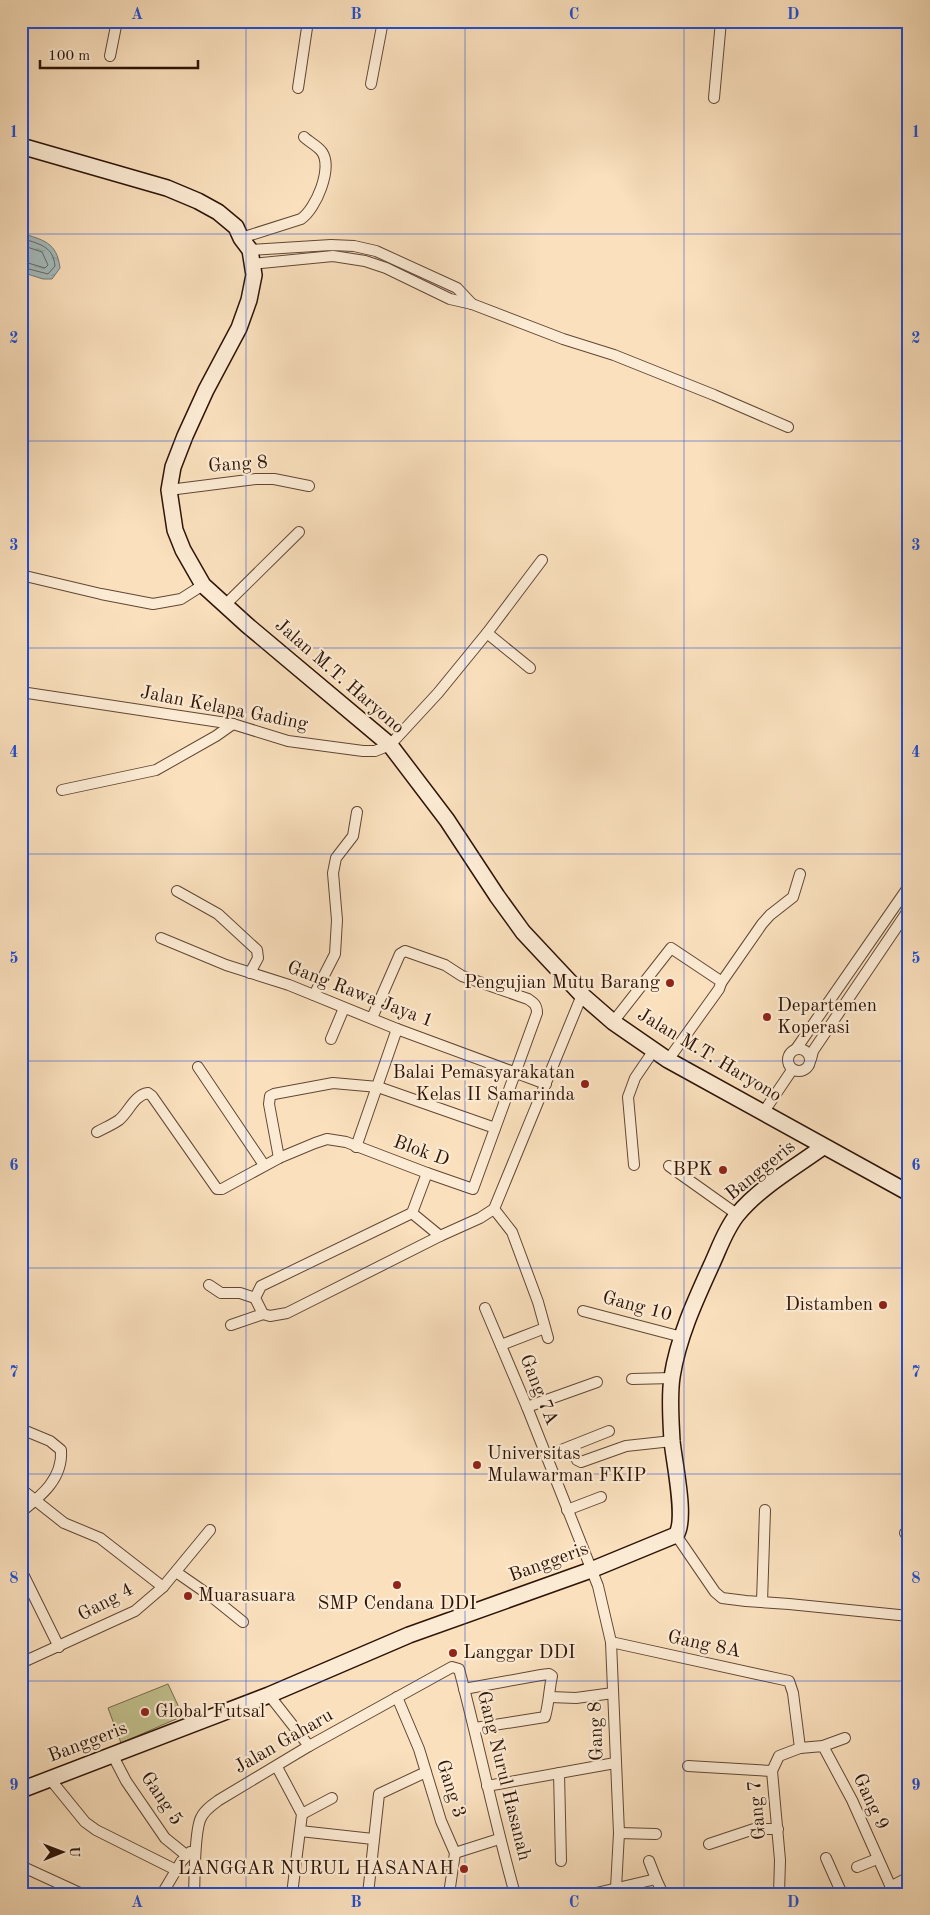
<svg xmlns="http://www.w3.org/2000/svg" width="930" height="1915" viewBox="0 0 930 1915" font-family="'Old Standard TT',serif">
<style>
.green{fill:#c1c18e;stroke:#786a4a}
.water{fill:url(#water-ripples);stroke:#747874}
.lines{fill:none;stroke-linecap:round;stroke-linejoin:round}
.shore{stroke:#686762;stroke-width:1}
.street-casing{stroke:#614734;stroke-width:12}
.secondary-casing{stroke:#2e1407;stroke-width:18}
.street{stroke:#fcebd4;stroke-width:10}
.secondary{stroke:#fcebd4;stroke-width:15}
.grid{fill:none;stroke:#1d4ed8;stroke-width:1;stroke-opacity:0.55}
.poi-dot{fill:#8f2418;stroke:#fcebd4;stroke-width:2}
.labels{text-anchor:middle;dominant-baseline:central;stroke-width:4.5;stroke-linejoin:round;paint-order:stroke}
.street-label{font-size:19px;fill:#2e1407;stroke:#fcebd4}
.poi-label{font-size:19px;fill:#2e1407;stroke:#fcebd4;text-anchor:end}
.neatline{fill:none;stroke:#1d4ed8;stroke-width:2}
.grid-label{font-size:16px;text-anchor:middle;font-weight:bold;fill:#1d4ed8}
</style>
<defs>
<pattern id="water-ripples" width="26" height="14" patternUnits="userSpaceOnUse" patternTransform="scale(1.25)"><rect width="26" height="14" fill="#a3babc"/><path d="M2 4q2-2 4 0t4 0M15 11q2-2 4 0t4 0" fill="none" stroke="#8d9fa0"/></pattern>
</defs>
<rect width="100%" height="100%" fill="#fae0bd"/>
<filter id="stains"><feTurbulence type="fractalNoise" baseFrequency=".004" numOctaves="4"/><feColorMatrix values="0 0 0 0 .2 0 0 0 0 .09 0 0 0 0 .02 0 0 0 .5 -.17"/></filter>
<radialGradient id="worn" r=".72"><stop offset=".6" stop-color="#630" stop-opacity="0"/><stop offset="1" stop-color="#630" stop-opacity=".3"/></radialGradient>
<polygon class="green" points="168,1684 183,1716 121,1743 108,1708"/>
<path class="water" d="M21,233C43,240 57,242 60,268L52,279H43L21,272Z"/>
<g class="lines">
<g class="shore">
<path d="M21,238C38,244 53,245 55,266L48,274L21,267"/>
<polyline points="21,245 42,252 48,265 45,268 21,261"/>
</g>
<defs>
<g id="street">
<polyline points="110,56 117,21"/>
<polyline points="371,84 383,21"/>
<polyline points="298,88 308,21"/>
<polyline points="714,98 721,21"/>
<path d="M241,238L301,219C316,209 333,168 322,152C318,146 309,142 304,137"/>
<polyline points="250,250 331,245 354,246 376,251 457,288 472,304"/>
<polyline points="252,264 333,256 365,261 386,268 450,299 472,304 563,339 614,355 714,395 788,427"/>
<polyline points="169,490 256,479 274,479 309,486"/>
<polyline points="21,575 101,594 153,604 181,599 203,585"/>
<polyline points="225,605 299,532"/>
<polyline points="487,633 530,668"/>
<polyline points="21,692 233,724 288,741 363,751 375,751 390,745 438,693 487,633 542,560"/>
<polyline points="62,790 156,770 216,736 233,724"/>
<polyline points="177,891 218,914 257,950 258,958 250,973"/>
<polyline points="161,938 226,965 289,985 397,1029 546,1084"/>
<polyline points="721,983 762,924 770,915 793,897 800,874"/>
<polyline points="314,995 335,954 337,920 333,873 336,858 353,836 357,812"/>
<polyline points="613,1022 671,948 719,980 721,983 719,989 668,1060"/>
<polyline points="331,1039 344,1008"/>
<circle cx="799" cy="1060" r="11"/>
<polyline points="796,1049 909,886"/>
<polyline points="811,1059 813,1051 909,909"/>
<polyline points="198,1067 264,1165"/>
<polyline points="763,1113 792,1070"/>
<path d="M97,1132C104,1128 112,1125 119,1120C129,1112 134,1095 148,1093L152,1096L217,1189H222L279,1158L315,1143L327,1139L346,1142L427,1173L473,1189L537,1013C537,1005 534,1003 528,999L462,976L445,965L405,951L400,954L372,1018"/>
<polyline points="356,1147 397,1029"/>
<polyline points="279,1158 269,1104 270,1096 274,1094 333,1083 378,1087 495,1128"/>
<polyline points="634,1165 628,1097 635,1078 654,1050"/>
<polyline points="669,1166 738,1215"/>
<polyline points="427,1173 412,1213 261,1286 255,1298 263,1314 270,1316 287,1313 440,1236 480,1218 494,1209 582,995"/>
<polyline points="494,1209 512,1232 538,1302 548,1338"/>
<polyline points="412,1213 440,1236"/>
<polyline points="209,1285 221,1293 240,1293 255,1298"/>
<polyline points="485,1308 527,1407 598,1586 611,1642 619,1833 616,1888 618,1894"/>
<polyline points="583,1311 682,1337"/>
<polyline points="231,1325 263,1314"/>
<polyline points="501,1345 545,1328"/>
<polyline points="632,1379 672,1378"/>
<polyline points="527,1407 597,1382"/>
<path d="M21,1429L50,1441L61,1450C63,1479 41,1496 21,1512"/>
<polyline points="572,1446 577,1460 581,1462 626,1446 672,1441"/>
<polyline points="546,1456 609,1431"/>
<polyline points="21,1489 64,1523 100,1538 163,1587"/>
<polyline points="567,1510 601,1497"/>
<polyline points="905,1533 909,1537"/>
<polyline points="676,1535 715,1592 722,1598 746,1601 789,1604 909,1616"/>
<polyline points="21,1570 59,1647"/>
<polyline points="176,1572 212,1597 243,1622"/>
<polyline points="762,1602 765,1510"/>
<polyline points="611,1642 789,1681 793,1693 800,1748 779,1756 772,1771 780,1860 779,1894"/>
<polyline points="21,1663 135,1611 163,1587 210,1530"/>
<path d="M464,1689L541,1675L549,1674L552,1676C549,1690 549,1703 545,1717L475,1728"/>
<polyline points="269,1695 309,1746"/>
<polyline points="397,1697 419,1749 441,1821 455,1853 449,1894"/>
<polyline points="550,1697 576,1698 613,1693"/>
<polyline points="823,1746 845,1738"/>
<polyline points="800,1748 823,1746 852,1800 894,1894"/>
<polyline points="113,1756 126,1781 165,1838 186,1855"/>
<polyline points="688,1766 772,1771"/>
<polyline points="277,1767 302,1814 292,1894"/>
<polyline points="559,1773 561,1861"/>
<polyline points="50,1779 85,1822 96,1830 176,1870"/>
<polyline points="487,1786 615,1763"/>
<polyline points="302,1814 332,1798"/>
<polyline points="300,1831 373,1839"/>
<polyline points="619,1833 656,1834"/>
<polyline points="709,1844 754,1829 778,1829"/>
<polyline points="455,1853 499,1839"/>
<polyline points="826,1858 842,1894"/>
<polyline points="21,1866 82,1894"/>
<polyline points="857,1867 877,1859"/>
<polyline points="656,1879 663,1894"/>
<polyline points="890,1887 909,1877"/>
<polyline points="162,1894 181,1862 190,1852"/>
<path d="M194,1894C195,1874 194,1838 200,1820C203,1811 212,1805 219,1800L309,1746L452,1667L459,1669C479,1744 494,1820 515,1894"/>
<polyline points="368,1894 379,1794 426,1772"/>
<polyline points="592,1894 656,1879 649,1861"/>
</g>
<g id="secondary">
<polyline points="21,146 167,188 198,201 218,212 236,227 241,238 250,250 254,275 249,300 239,328 206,390 185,436 173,467 169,490 175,530 183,550 203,585 247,625 390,745 447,820 497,896 523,932 582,995 613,1022 668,1060 909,1193"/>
<path d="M21,1790L269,1695L409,1635L591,1570L676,1535C687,1520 674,1462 672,1441C671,1421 669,1397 672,1377C678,1338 695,1301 711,1266C719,1249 725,1230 737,1215C760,1187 794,1168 823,1147"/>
</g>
</defs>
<use href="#street" class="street-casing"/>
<use href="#secondary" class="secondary-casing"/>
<use href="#street" class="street"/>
<use href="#secondary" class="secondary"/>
</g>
<path class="grid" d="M246,21V1894M465,21V1894M684,21V1894M21,234H909M21,441H909M21,648H909M21,854H909M21,1061H909M21,1268H909M21,1474H909M21,1681H909"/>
<g class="poi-dot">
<circle cx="670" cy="983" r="5"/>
<circle cx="767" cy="1017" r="5"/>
<circle cx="585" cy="1084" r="5"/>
<circle cx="723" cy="1170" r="5"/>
<circle cx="883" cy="1305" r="5"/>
<circle cx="477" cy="1465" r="5"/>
<circle cx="397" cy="1585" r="5"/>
<circle cx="188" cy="1596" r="5"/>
<circle cx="453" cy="1653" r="5"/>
<circle cx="145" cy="1712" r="5"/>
<circle cx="464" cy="1869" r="5"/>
</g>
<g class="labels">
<g class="street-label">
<text transform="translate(238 465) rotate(-4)">Gang 8</text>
<text transform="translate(339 677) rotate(41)">Jalan M.T. Haryono</text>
<text transform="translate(224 709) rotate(11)">Jalan Kelapa Gading</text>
<text transform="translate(360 995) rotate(21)">Gang Rawa Jaya 1</text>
<text transform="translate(709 1056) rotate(31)">Jalan M.T. Haryono</text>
<text transform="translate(421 1152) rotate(20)">Blok D</text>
<text transform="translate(761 1171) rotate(-39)">Banggeris</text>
<text transform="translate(637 1307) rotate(15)">Gang 10</text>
<text transform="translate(538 1390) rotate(68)">Gang 7A</text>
<text transform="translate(549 1563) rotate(-20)">Banggeris</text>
<text transform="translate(106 1603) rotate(-28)">Gang 4</text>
<text transform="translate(704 1645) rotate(12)">Gang 8A</text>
<text transform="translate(597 1731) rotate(-92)">Gang 8</text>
<text transform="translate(284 1742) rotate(-30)">Jalan Gaharu</text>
<text transform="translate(88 1743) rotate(-21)">Banggeris</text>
<text transform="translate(503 1776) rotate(76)">Gang Nurul Hasanah</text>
<text transform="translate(450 1789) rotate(72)">Gang 3</text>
<text transform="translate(161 1799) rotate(56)">Gang 5</text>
<text transform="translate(870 1802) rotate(65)">Gang 9</text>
<text transform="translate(758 1810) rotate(-95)">Gang 7</text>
</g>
<g class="poi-label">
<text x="660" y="983">Pengujian Mutu Barang</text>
<text x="777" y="1006" text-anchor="start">Departemen<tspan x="777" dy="22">Koperasi</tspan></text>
<text x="575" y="1073">Balai Pemasyarakatan<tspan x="575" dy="22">Kelas II Samarinda</tspan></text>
<text x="713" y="1170">BPK</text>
<text x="873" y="1305">Distamben</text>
<text x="487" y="1454" text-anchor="start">Universitas<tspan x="487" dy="22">Mulawarman FKIP</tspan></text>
<text x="198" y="1596" text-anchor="start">Muarasuara</text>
<text x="397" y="1604" text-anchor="middle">SMP Cendana DDI</text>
<text x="463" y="1653" text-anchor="start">Langgar DDI</text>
<text x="155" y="1712" text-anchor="start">Global Futsal</text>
<text x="454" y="1869">LANGGAR NURUL HASANAH</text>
</g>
</g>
<rect width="930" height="1915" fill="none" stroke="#fae0bd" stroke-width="55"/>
<g transform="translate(62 1852) rotate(89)" stroke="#fcebd4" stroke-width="4" paint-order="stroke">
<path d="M0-4L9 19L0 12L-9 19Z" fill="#2e1407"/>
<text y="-8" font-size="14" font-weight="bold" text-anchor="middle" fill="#2e1407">U</text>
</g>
<path d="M40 60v8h158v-8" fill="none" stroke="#2e1407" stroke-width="2.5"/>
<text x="48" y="60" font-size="15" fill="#2e1407" stroke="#fcebd4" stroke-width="4" paint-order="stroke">100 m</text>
<rect x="28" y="28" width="874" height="1860" class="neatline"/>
<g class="grid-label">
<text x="137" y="19">A</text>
<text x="356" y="19">B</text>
<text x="574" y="19">C</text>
<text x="793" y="19">D</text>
<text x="14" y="137">1</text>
<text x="916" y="137">1</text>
<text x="14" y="343">2</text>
<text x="916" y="343">2</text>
<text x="14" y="550">3</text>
<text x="916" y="550">3</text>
<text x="14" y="757">4</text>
<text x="916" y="757">4</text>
<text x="14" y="963">5</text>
<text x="916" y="963">5</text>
<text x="14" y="1170">6</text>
<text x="916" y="1170">6</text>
<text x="14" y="1377">7</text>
<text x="916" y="1377">7</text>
<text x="14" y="1583">8</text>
<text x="916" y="1583">8</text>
<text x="14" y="1790">9</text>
<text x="916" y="1790">9</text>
<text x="137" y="1907">A</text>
<text x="356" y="1907">B</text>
<text x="574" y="1907">C</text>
<text x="793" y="1907">D</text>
</g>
<rect width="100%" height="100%" filter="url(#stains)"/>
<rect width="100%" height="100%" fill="url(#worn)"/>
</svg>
